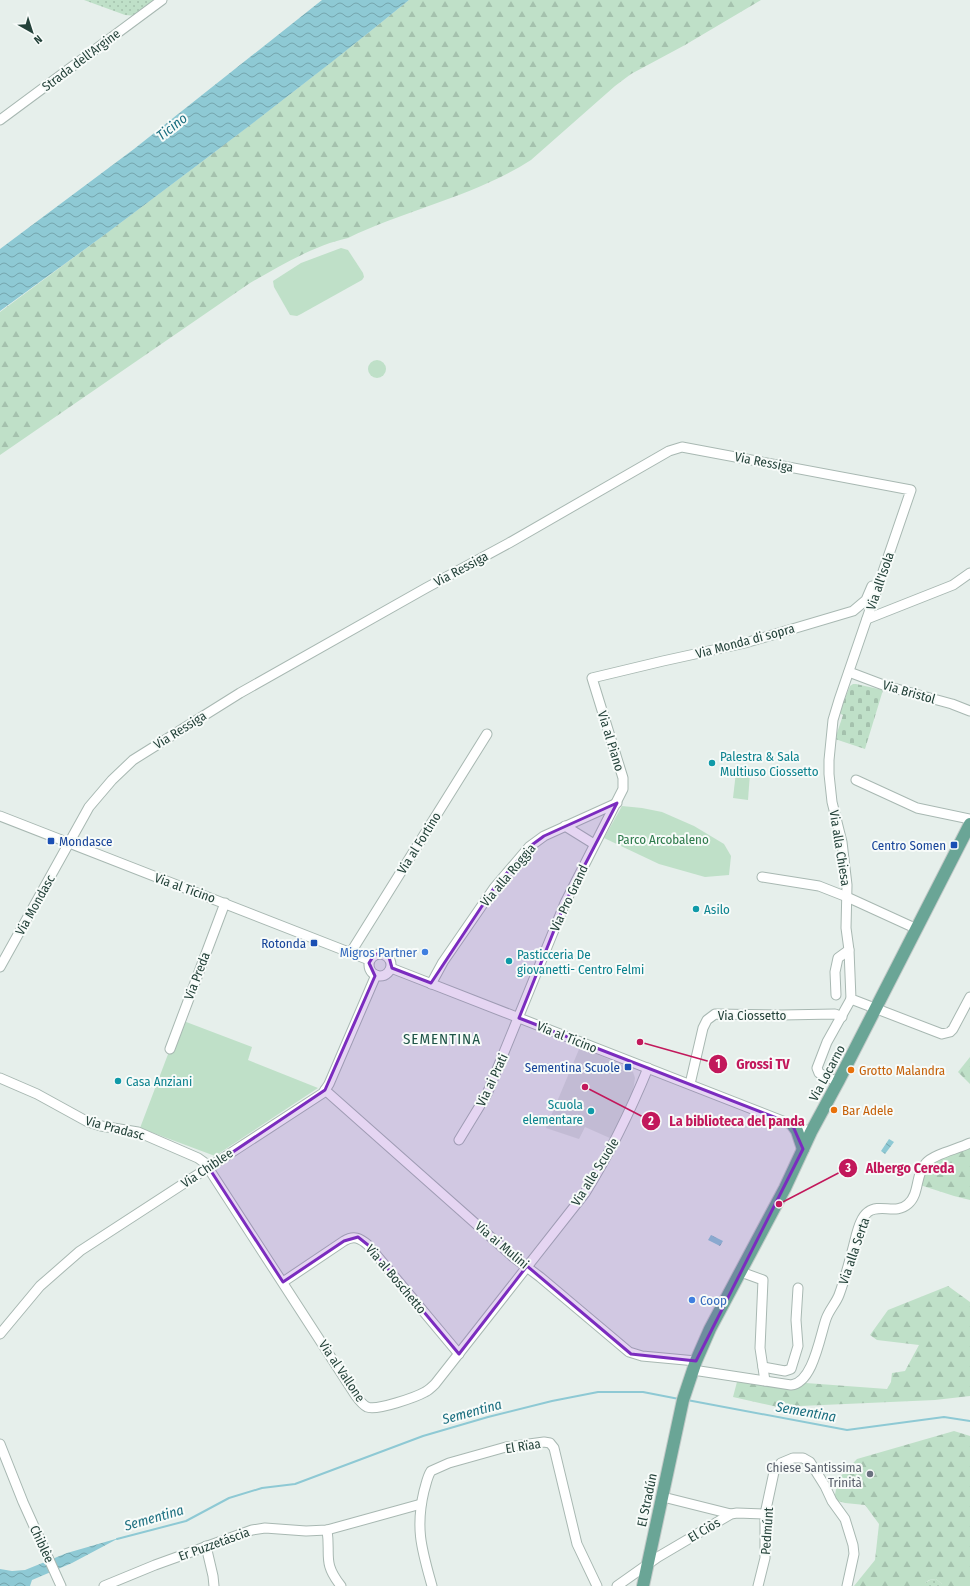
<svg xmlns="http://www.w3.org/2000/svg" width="970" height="1586" viewBox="0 0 970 1586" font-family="'Fira Sans Condensed',sans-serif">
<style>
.built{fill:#d4dfda}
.grass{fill:url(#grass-dots)}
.forest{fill:url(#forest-firs)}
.cemetery{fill:url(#cemetery-stones)}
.park{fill:#bfe0c8}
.water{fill:url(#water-waves)}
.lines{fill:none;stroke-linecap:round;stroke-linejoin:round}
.stream{stroke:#8ec9d4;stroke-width:2}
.minor-casing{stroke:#a8b8b2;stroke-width:11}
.primary-casing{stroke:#c2cac8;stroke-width:14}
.minor{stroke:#fff;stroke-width:9}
.primary{stroke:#6aa596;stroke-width:12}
.marked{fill:#7b2cbf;fill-opacity:0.2;stroke:#7b2cbf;stroke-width:3;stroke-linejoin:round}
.culture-dot{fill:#0f9aa8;stroke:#f7fbf9;stroke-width:1.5}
.transit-dot{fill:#1a4fb4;stroke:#f7fbf9;stroke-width:1.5}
.shop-dot{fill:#3f7fe0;stroke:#f7fbf9;stroke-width:1.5}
.food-dot{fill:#e8710a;stroke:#f7fbf9;stroke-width:1.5}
.worship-dot{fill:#6b7280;stroke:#f7fbf9;stroke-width:1.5}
.labels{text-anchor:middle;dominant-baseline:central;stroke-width:4;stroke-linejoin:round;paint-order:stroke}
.street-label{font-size:13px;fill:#24423a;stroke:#f7fbf9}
.culture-label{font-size:13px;fill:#0d838f;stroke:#f7fbf9;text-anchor:start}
.park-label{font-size:13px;fill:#2d7a4b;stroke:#f7fbf9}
.transit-label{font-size:13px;fill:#164399;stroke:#f7fbf9;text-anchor:end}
.shop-label{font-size:13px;fill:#366cbe;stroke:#f7fbf9;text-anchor:end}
.food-label{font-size:13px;fill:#c56008;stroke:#f7fbf9;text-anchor:start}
.worship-label{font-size:13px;fill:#5b616d;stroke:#f7fbf9;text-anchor:end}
.water-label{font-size:14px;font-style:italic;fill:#1c6f80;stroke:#f7fbf9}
.quarter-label{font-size:15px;letter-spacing:1px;fill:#1f5548;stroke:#f7fbf9}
.leader{fill:none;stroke:#c2185b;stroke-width:1.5}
.callout-dot{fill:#c2185b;stroke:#f7fbf9;stroke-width:1.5}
.mark-label{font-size:12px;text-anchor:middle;font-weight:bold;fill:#fff}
.callout-label{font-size:14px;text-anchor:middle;font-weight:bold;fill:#c2185b;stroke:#f7fbf9;stroke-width:4;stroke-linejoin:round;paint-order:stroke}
</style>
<defs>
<pattern id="grass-dots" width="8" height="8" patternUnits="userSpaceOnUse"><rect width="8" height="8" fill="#bfe0c8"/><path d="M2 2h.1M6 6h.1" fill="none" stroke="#a4c1ad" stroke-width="1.8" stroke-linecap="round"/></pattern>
<pattern id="forest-firs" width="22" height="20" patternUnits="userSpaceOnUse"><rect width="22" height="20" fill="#bfe0c8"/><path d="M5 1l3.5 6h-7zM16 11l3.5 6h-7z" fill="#a4c1ad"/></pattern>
<pattern id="cemetery-stones" width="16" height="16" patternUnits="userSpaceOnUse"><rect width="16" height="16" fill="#bfe0c8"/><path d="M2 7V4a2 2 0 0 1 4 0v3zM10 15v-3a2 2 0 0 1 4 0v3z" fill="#a4c1ad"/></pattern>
<pattern id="water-waves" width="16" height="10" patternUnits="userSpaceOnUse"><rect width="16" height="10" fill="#8ec9d4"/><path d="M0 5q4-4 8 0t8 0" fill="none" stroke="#74a5ad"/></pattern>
</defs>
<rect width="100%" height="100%" fill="#e6efeb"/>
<polygon class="built" points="580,1047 624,1066 633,1072 635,1078 633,1091 612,1139 585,1127 579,1139 546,1128"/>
<g class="grass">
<polygon points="84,0 157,0 137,16 125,15"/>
<polygon points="936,1579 942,1584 942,1586 925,1586 925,1583 930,1580"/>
</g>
<g class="forest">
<path d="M409,0H761L685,45L631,74L615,86L531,160C475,196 408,209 348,238C315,245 280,266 250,283L0,455V312C138,210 276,108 409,0Z"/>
<polygon points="970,1057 970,1084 958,1072"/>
<polygon points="970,1145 970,1200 954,1196 920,1185 930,1163"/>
<polygon points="948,1286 970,1302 970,1396 935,1400 778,1407 733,1397 738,1378 887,1389 891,1382 892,1373 905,1371 919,1345 877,1340 870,1335 888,1310"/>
<polygon points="954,1431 970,1436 970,1586 942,1586 942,1584 936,1579 929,1580 925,1583 925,1586 854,1586 875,1560 879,1524 865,1505 845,1503 834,1500 838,1479 857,1459"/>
</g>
<polygon class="cemetery" points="853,684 856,684 883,690 865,749 835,739 843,715 839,713 850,686"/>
<g class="park">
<polygon points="341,248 348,250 363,273 364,277 362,280 301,314 297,316 290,315 274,287 273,281 301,263"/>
<circle cx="377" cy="369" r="9"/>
<polygon points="736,772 750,773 748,800 733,798"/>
<polygon points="622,806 642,808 662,812 694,826 724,844 731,856 729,875 705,877 659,864 604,838"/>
<polygon points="181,1020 252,1047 248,1060 318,1088 215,1156 140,1128"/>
</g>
<g class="water">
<path d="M322,0H409C321,72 230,141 139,209C93,244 46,277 0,311V249L134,149Z"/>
<polygon points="889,1139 894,1142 885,1154 881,1151"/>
<polygon points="711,1235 723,1241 720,1246 708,1240"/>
<polygon points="119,1538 72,1563 32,1580 30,1586 0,1586 0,1569 12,1571 25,1570 67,1553"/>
</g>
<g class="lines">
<g class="stream">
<polyline points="687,1400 847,1430 944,1417 970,1421"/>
<polyline points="117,1539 186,1521 229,1498 262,1488 295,1484 423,1436 488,1417 552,1401 598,1392 643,1392 679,1399"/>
</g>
<defs>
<g id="minor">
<polyline points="0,120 162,0"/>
<polyline points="867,619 953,585 970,573"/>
<polyline points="849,672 886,686 952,704 970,711"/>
<polyline points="856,780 917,808 970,819"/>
<polyline points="0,816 369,960"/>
<polyline points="565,826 594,844"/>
<polyline points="762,877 819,886 847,897 917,929"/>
<polyline points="351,952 487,734"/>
<circle cx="380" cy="965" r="11"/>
<polyline points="0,967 89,807 112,780 133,760 240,693 426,588 509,543 669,451 682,447 911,490 839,700 833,720 829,760 829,774 832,802 842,842 847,885 846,928 849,950 851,999 942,1034 950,1032 953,1029 970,997"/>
<polyline points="391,968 811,1132"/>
<polyline points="431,984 443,962 494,888 529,847 544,836 617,803"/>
<polyline points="836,995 835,972 838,958 849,950"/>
<polyline points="170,1049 225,903"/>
<path d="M0,1078L37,1094L88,1122L101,1126L138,1132L198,1158L205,1163L356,1396C359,1400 363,1405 367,1407C377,1411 416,1397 425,1392C429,1390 432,1387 435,1384L585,1193C610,1153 630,1112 648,1068"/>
<polyline points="838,1082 819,1073 817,1068 827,1042 851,999"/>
<polyline points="690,1084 703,1028 707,1020 715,1014 782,1015 835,1014 842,1017"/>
<polyline points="325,1090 512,1256 540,1277 629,1352 642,1356 696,1361"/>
<polyline points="459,1140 487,1094 565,903 623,789 623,778 592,678 663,661 745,643 853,611 866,600 872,586"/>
<polyline points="741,1272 763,1280 760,1348 765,1381"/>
<path d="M283,1282L344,1241C354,1235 360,1238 368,1245L459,1354"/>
<polyline points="0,1334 40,1286 80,1251 323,1093 329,1084 376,975"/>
<polyline points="763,1367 785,1371 791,1369 798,1346 796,1320 798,1288"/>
<path d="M693,1370L791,1385C813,1383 820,1336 826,1319C829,1310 836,1303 839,1295C846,1276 851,1256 856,1236C858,1229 861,1217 868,1212C880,1203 896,1215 908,1204C920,1194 915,1174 926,1163C934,1154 958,1149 970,1143"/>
<polyline points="0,1444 23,1502 61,1586"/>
<polyline points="663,1497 731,1514"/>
<path d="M327,1530C331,1556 322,1562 341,1586"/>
<polyline points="206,1546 213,1576 214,1586"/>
<polyline points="104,1586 155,1565 252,1530 265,1528 306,1531 327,1530 421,1504"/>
<path d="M432,1586C422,1550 415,1529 424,1491C426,1485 427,1477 431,1471L449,1463L506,1447L544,1442L550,1443L554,1448L577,1544L597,1586"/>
<polyline points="617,1586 658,1557 731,1514 737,1513 765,1514"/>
<polyline points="758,1586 765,1558 765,1514 774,1472 781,1463 793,1458 803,1458 810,1462 825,1486 832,1501 845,1519 853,1545 854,1554 847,1586"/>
</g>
<g id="primary">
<polyline points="792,1124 797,1131 803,1149"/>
<polyline points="643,1586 683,1400 696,1361 710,1329 785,1188 811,1132 838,1082 970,824"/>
</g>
</defs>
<use href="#minor" class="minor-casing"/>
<use href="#primary" class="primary-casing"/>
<use href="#minor" class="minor"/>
<use href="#primary" class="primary"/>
</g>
<path class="marked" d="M617,803L565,903L519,1018L792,1124L803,1149L696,1361L631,1354L527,1266L459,1354L368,1245L358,1237L344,1241L283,1282L209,1168L325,1090L375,976L369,963L374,955L380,953L389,957L392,968L431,983L494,888L529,847L544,836Z"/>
<g class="culture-dot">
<circle cx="712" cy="763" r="4"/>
<circle cx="696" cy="909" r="4"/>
<circle cx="509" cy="961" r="4"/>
<circle cx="118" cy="1081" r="4"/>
<circle cx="591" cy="1111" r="4"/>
</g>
<g class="transit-dot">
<rect x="47" y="837" width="8" height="8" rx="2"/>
<rect x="950" y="841" width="8" height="8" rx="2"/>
<rect x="310" y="939" width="8" height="8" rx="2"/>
<rect x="624" y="1063" width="8" height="8" rx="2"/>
</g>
<g class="shop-dot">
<circle cx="425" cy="952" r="4"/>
<circle cx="692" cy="1300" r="4"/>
</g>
<g class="food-dot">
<circle cx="851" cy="1070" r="4"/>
<circle cx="834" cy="1110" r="4"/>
</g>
<circle class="worship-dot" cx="870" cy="1474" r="4"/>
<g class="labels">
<g class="street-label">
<text transform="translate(81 60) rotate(-37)">Strada dell'Argine</text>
<text transform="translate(764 462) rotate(11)">Via Ressiga</text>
<text transform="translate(461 569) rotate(-28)">Via Ressiga</text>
<text transform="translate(880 581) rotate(-71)">Via all'Isola</text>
<text transform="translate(745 641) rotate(-15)">Via Monda di sopra</text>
<text transform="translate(909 692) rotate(16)">Via Bristol</text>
<text transform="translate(180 730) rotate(-32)">Via Ressiga</text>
<text transform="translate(611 741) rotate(73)">Via al Piano</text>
<text transform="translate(419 843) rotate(-58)">Via al Fortino</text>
<text transform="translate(840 848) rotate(81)">Via alla Chiesa</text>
<text transform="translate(508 875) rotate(-50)">Via alla Roggia</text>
<text transform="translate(185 888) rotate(20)">Via al Ticino</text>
<text transform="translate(569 898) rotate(-65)">Via Pro Grand</text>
<text transform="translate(35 905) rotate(-61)">Via Mondasc</text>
<text transform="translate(197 976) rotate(-69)">Via Preda</text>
<text x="752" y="1015">Via Ciossetto</text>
<text transform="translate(567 1037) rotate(22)">Via al Ticino</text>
<text transform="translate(827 1073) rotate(-62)">Via Locarno</text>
<text transform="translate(492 1080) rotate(-65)">Via ai Prati</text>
<text transform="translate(115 1128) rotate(15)">Via Pradasc</text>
<text transform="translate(207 1168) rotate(-34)">Via Chiblee</text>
<text transform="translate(595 1172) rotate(-58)">Via alle Scuole</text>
<text transform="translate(502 1245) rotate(40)">Via ai Mulini</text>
<text transform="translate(854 1251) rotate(-71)">Via alla Serta</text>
<text transform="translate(396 1279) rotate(50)">Via al Boschetto</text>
<text transform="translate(342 1371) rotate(56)">Via al Vallone</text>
<text transform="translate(523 1446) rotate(-9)">El Rïaa</text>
<text transform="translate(647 1500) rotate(-78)">El Stradún</text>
<text transform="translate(704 1530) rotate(-30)">El Ciòs</text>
<text transform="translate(767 1531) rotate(-86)">Pedmúnt</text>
<text transform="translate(42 1544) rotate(65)">Chiblèe</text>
<text transform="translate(214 1544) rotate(-20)">Er Puzzetáscia</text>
</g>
<g class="culture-label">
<text x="720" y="756">Palestra &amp; Sala<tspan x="720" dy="15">Multiuso Ciossetto</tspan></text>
<text x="704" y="909">Asilo</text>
<text x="517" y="954">Pasticceria De<tspan x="517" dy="15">giovanetti- Centro Felmi</tspan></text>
<text x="126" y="1081">Casa Anziani</text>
<text x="583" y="1104" text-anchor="end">Scuola<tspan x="583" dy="15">elementare</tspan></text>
</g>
<g class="park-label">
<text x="663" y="839">Parco Arcobaleno</text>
</g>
<g class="transit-label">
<text x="59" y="841" text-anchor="start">Mondasce</text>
<text x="946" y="845">Centro Somen</text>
<text x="306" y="943">Rotonda</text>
<text x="620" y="1067">Sementina Scuole</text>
</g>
<g class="shop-label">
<text x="417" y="952">Migros Partner</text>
<text x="700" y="1300" text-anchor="start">Coop</text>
</g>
<g class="food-label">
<text x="859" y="1070">Grotto Malandra</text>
<text x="842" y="1110">Bar Adele</text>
</g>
<g class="worship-label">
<text x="862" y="1467">Chiese Santissima<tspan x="862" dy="15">Trinità</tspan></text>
</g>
<g class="water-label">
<text transform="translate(172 127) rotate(-38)">Ticino</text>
<text transform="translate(472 1412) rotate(-15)">Sementina</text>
<text transform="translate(806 1412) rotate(10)">Sementina</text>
<text transform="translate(154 1518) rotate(-16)">Sementina</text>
</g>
<g class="quarter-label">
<text x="442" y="1039">SEMENTINA</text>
</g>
</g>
<path class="leader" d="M640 1042L718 1064M585 1087L651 1121M779 1204L848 1168"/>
<g class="callout-dot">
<circle cx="640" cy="1042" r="4"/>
<circle cx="585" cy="1087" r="4"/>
<circle cx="779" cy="1204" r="4"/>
<circle cx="718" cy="1064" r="10"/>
<circle cx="651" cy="1121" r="10"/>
<circle cx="848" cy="1168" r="10"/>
</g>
<g class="mark-label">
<text x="718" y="1068">1</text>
<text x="651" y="1125">2</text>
<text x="848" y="1172">3</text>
</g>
<g class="callout-label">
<text x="763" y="1069">Grossi TV</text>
<text x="737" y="1126">La biblioteca del panda</text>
<text x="910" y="1173">Albergo Cereda</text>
</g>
<g transform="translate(32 32) rotate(141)" stroke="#f7fbf9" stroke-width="3" paint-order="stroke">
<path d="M0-3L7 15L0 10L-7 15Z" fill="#24423a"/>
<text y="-6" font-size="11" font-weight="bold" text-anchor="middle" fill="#24423a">N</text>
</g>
</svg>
